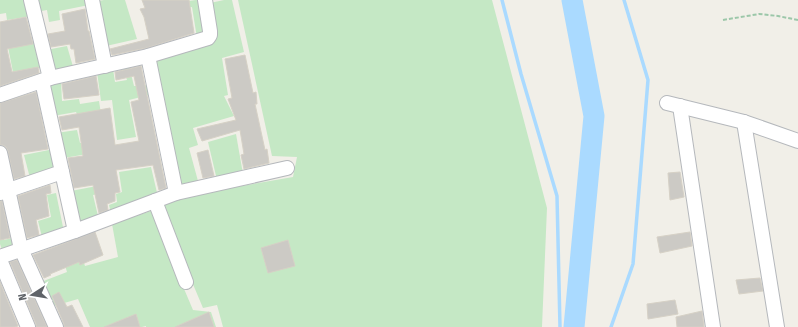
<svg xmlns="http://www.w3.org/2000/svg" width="798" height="327" viewBox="0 0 798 327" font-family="'Fira Sans Condensed',sans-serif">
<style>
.green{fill:#c5e8c5}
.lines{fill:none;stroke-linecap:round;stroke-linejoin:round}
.stream{stroke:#aadaff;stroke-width:3.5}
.river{stroke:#aadaff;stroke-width:21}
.building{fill:#cccac5;stroke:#d6d1c6}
.minor-casing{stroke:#b5b8bc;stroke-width:16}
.path{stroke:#9cc7a9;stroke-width:2;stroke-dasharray:4 2;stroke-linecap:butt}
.minor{stroke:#fff;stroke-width:14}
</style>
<rect width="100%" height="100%" fill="#f1efe8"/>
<g class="green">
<polygon points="0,0 29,0 32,16 7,20 6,13 0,14"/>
<polygon points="34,0 88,0 89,5 59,11 60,20 49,22 47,10 36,12"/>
<polygon points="104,0 125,0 137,39 106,46 98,1"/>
<polygon points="196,0 202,0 207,33 197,38 192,7 182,9 181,2"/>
<polygon points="224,0 232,0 244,52 222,58 228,95 224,96 234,116 193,128 198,145 189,148 198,181 181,186 152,59 216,40 210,3"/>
<polygon points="238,0 492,0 547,208 542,327 223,327 217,305 203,308 160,206 178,197 293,177 297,157 272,156"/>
<polygon points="39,40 45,67 13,72 8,47"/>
<polygon points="67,46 74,70 51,74 46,50"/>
<polygon points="122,66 129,66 134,86 152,85 153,94 129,100 136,137 117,140 112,100 101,101 97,72 113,69 115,82 127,80"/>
<polygon points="61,81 62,101 79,99 80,104 99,101 101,114 78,116 76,112 53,116 45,85"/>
<polygon points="77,130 80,143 113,139 116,149 64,158 56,133"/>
<polygon points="236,134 243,174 217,180 208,142"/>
<polygon points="54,149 59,170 30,178 24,155"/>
<polygon points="151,167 158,197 111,214 109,205 117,202 116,194 122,192 119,172"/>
<polygon points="102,185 103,193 93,195 98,216 77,224 71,191"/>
<polygon points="56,193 63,227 42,237 38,221 51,217 47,195"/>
<polygon points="151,211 193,310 211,312 216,327 146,327 146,326 142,327 90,327 78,299 54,306 41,282 67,272 59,245 77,242 85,266 118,257 112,224"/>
<polygon points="0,218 4,240 16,237 18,246 2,250 0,244"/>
</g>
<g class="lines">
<g class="stream">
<polyline points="502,0 521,74 557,196 560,327"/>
<polyline points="611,327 633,264 648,80 624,0"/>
</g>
<polyline class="river" points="572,0 594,116 574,327"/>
</g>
<g class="building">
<polygon points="142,0 189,0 194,33 146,48 112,55 110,49 149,39 144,17 140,9 145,8"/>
<polygon points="85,9 88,31 89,31 95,59 76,63 74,49 71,49 70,44 51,47 48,34 65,31 62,14"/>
<polygon points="26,17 33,44 7,49 12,72 38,67 39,73 0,86 0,22"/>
<polygon points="245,55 253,93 256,92 257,104 255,104 265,150 267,149 269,163 244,169 241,155 244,154 240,130 202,141 197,129 236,120 228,99 232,98 225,59"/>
<polygon points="141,66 166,188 159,190 153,165 116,170 120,192 115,193 115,201 107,204 108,210 99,213 93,185 74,188 68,158 83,156 79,127 62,130 59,117 110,108 115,145 139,141 131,102 139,100 134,76 116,80 115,72"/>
<polygon points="96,76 99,95 64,99 62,84"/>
<polygon points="36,92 48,149 21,153 25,176 14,179 8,151 6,147 3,145 0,145 0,103"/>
<polygon points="208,150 214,176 203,178 197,153"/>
<polygon points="680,172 684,197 670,200 668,173"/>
<polygon points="50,185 51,193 46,194 49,216 36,220 39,235 27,238 18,196"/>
<polygon points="0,201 2,201 10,238 0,240"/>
<polygon points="95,232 103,255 80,265 79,262 50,274 51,275 44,278 33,255"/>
<polygon points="690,232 692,246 660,253 657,237"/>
<polygon points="288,240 295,266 268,273 261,248"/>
<polygon points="17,260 47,327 36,327 36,324 10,262"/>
<polygon points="760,278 763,291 739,294 736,280"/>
<polygon points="0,282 18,326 15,327 0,327"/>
<polygon points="59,292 67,307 72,305 83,327 64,327 64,324 52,296"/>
<polygon points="675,300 678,314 648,319 647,304"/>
<polygon points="702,311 704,327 677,327 676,317"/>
<polygon points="209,312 214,327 175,327"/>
<polygon points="136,314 140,327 104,327"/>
</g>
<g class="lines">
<defs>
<g id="minor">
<polyline points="31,0 50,78"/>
<polyline points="92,0 105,66"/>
<polyline points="148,56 176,193"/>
<polyline points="42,81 75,231"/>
<polyline points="0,95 50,78 148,56 208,38 210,35 210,31 205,0"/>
<polyline points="667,103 744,122 798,141"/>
<polyline points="680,106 713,327"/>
<polyline points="744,122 777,327"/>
<polyline points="0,153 21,249 56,327"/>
<polyline points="0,193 62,172"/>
<polyline points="155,201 186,282"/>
<polyline points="0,257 75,231 176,193 287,168"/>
<polyline points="0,260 28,327"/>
</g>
</defs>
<use href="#minor" class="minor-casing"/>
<polyline class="path" points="723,20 759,14 778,16 798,20"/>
<use href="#minor" class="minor"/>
</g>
<g transform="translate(32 295) rotate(258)" stroke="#ffffff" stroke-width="3" paint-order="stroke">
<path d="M0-3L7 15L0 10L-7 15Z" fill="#5f6368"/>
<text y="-6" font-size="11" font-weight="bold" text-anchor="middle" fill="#5f6368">N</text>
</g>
</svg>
